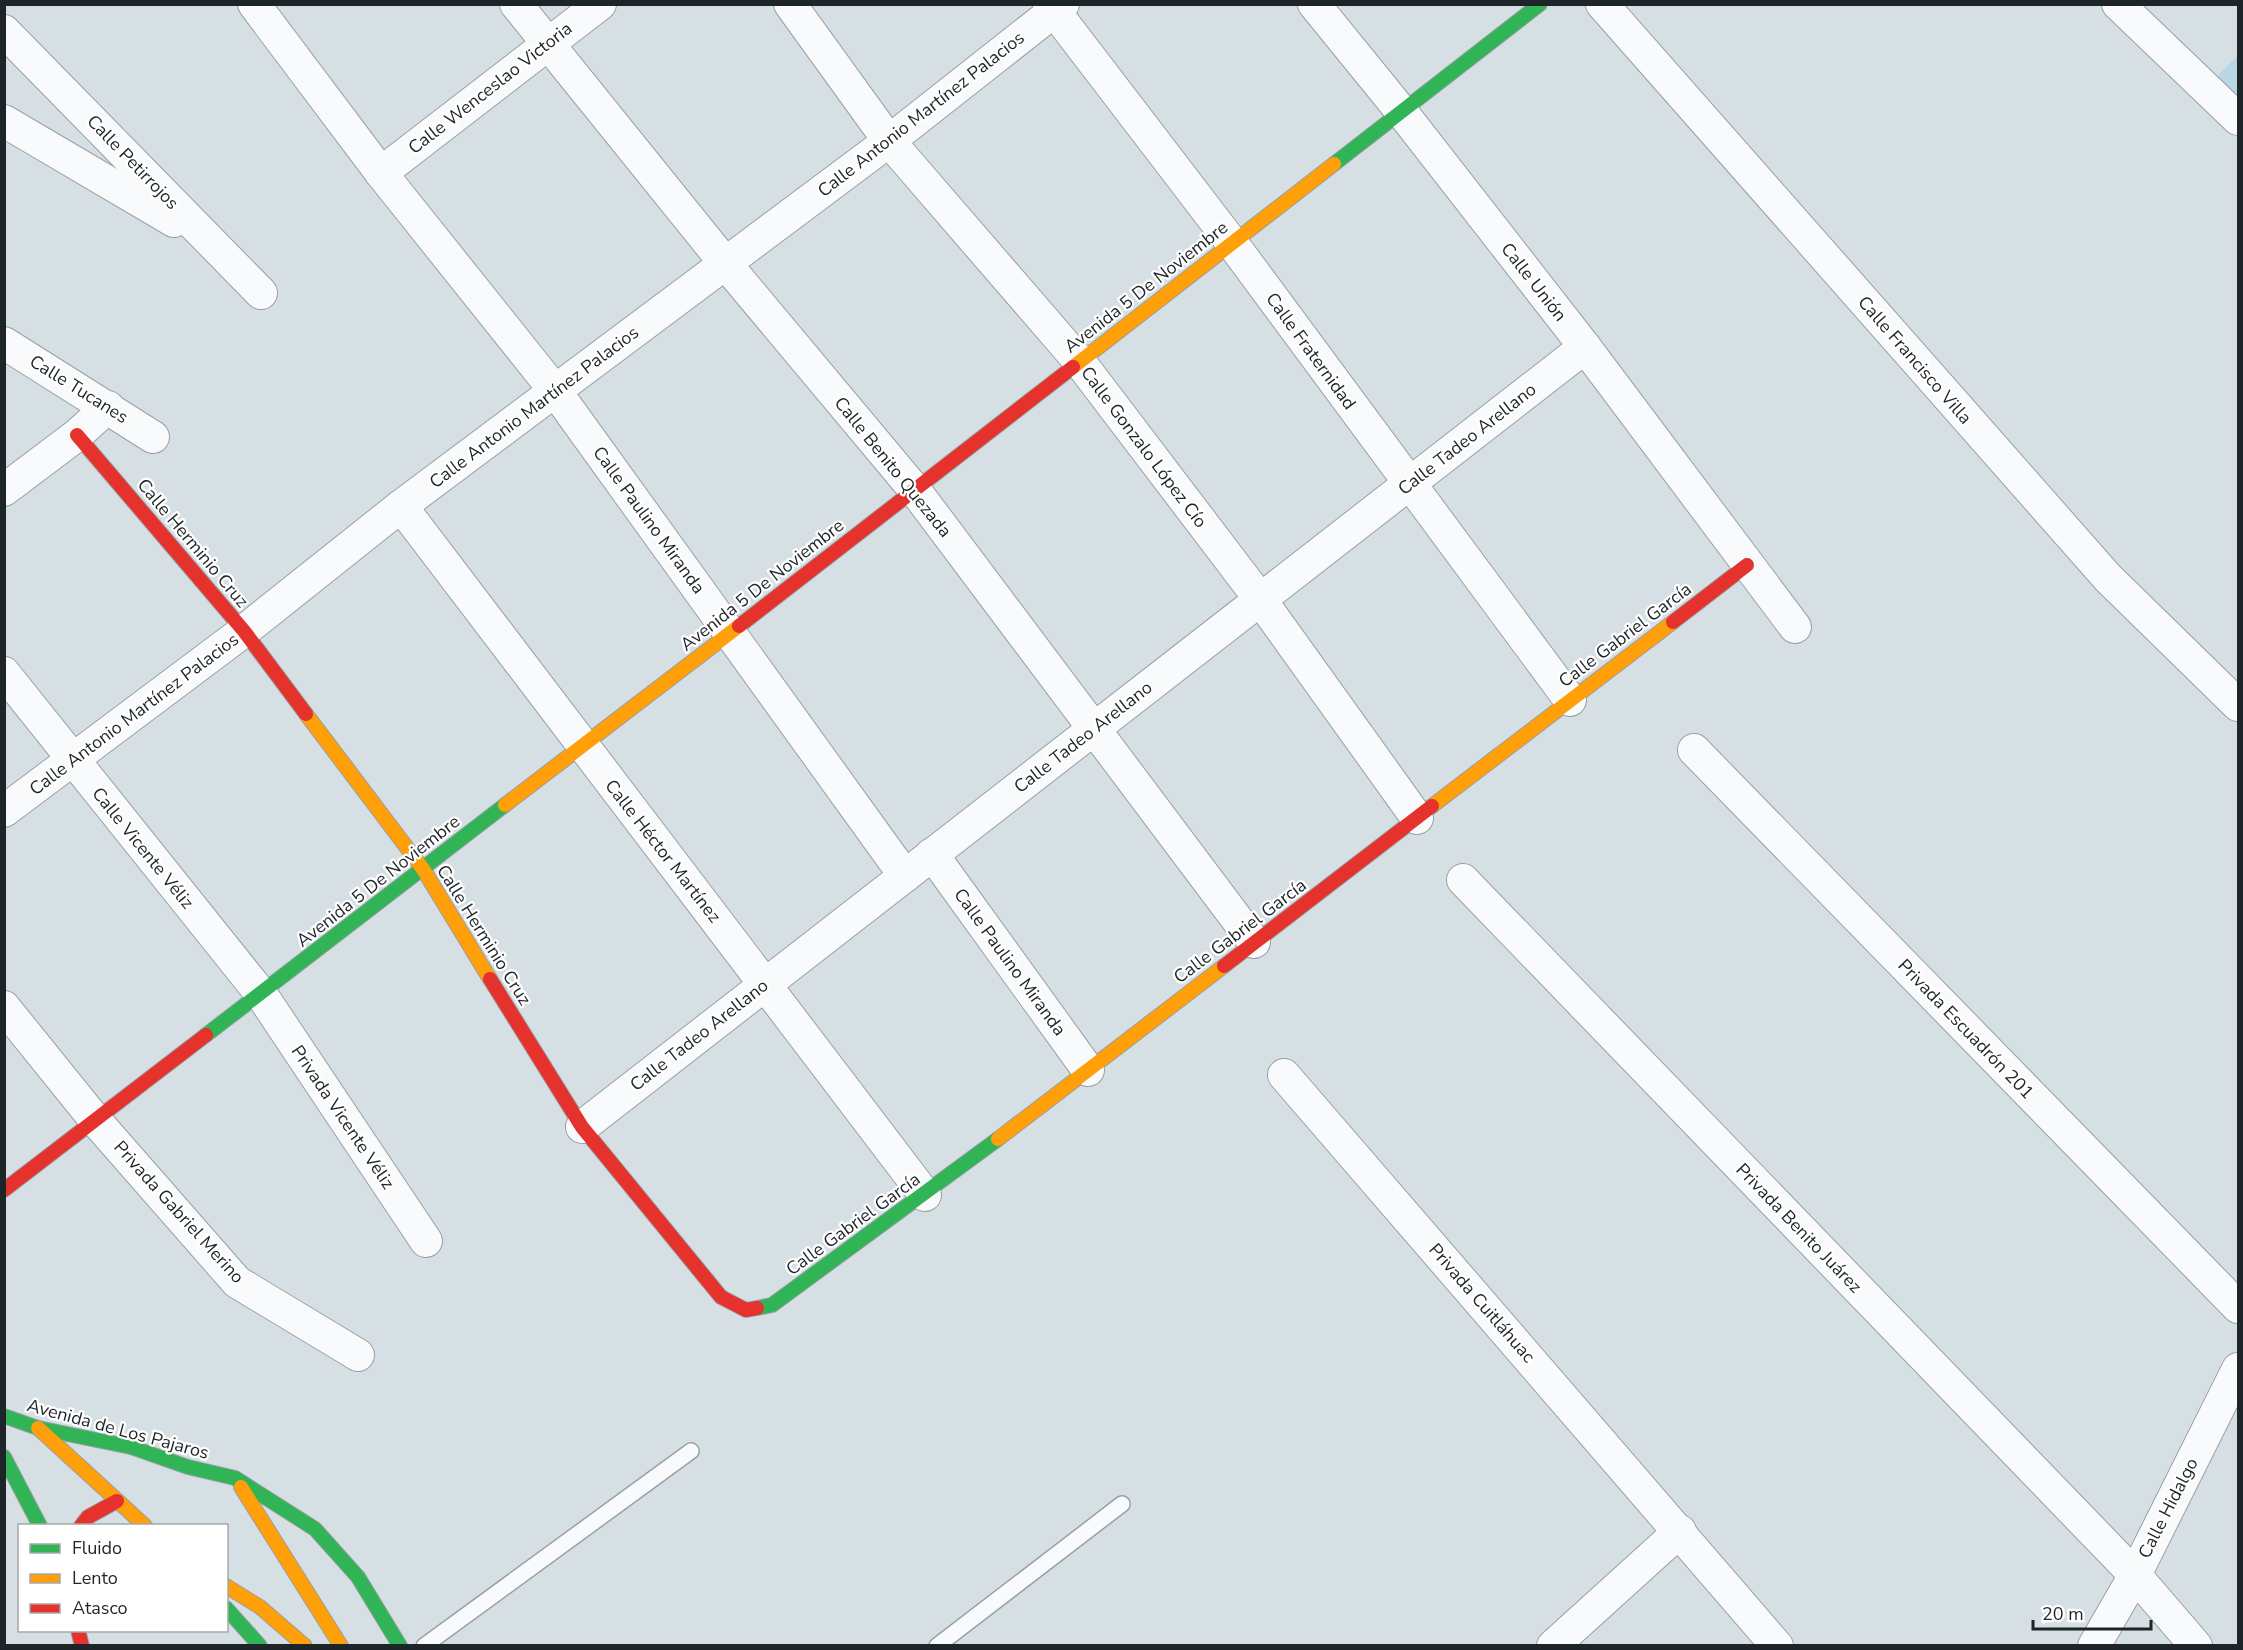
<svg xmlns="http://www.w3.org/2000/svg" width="2243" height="1650" viewBox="0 0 2243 1650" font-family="'Nunito Sans',sans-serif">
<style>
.green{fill:#b8d7e5}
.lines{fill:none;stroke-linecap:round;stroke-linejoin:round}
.lane-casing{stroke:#98a0a4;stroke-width:18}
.street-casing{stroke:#98a0a4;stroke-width:34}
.fast-casing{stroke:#98a0a4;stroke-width:16}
.slow-casing{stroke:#98a0a4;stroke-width:16}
.jam-casing{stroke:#98a0a4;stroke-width:16}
.lane{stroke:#f9fafb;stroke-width:15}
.street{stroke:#f9fafb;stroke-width:32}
.fast{stroke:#30b455;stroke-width:14}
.slow{stroke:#ff9f0a;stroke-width:14}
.jam{stroke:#e5322d;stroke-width:14}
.labels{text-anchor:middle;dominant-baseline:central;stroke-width:4.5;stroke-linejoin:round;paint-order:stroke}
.street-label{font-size:18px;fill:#1e2528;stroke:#fff}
</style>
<rect width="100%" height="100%" fill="#d6e0e4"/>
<polygon class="green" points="2238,55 2238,117 2207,87"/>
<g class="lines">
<defs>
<g id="lane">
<polyline points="424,1646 691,1451"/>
<polyline points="937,1646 1122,1504"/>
</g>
<g id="street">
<polyline points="254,4 381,173 556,392 905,876"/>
<polyline points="516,4 725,263 914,489 1254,942"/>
<polyline points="790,4 889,141 1079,361 1260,599 1417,818"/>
<polyline points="1049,4 1232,243 1570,700"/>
<polyline points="1314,4 1401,111 1585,347 1795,627"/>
<polyline points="1602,4 2108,578 2238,705"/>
<polyline points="2118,4 2238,119"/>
<polyline points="4,31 261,293"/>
<polyline points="4,121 174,221"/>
<polyline points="381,173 600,4"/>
<polyline points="4,343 153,437"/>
<polyline points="4,490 77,435 108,407"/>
<polyline points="401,506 925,1195"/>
<polyline points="4,673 261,994 426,1241"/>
<polyline points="1694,750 2238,1307"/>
<polyline points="4,811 244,631 401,506 889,141 1063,4"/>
<polyline points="932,854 1088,1070"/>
<polyline points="1463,880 2135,1575 2196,1646"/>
<polyline points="4,1007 96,1121 237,1282 358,1355"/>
<polyline points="1284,1075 1777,1646"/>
<polyline points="582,1127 1585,347"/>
<polyline points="1553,1646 1680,1531"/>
<polyline points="2094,1646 2135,1575 2238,1369"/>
</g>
<g id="fast">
<polyline points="1334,164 1540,4"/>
<polyline points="206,1035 505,805"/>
<polyline points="757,1308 772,1305 998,1139"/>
<polyline points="4,1416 38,1428 131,1447 188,1467 235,1478 315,1529 358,1577 400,1646"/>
<polyline points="4,1457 40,1526"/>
<polyline points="226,1608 260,1646"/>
</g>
<g id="slow">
<polyline points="1073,367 1334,164"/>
<polyline points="306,714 423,869 490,979"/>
<polyline points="505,805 739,626"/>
<polyline points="1432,806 1673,622"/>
<polyline points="998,1139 1224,966"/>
<polyline points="38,1428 145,1526"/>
<polyline points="241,1487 341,1646"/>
<polyline points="226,1586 260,1607 305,1646"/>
</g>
<g id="jam">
<polyline points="77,435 244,631 306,714"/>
<polyline points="1673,622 1747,565"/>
<polyline points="739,626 1073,367"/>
<polyline points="1224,966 1432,806"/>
<polyline points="490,979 582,1127 721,1297 746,1310 757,1308"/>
<polyline points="4,1190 206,1035"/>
<polyline points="81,1526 88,1517 117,1501"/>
<polyline points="78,1630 82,1646"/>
</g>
</defs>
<use href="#lane" class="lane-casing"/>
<use href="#street" class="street-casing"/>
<use href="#fast" class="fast-casing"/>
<use href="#slow" class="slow-casing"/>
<use href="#jam" class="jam-casing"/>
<use href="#lane" class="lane"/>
<use href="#street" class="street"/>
<use href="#fast" class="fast"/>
<use href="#slow" class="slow"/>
<use href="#jam" class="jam"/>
</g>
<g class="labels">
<g class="street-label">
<text transform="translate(490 88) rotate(-38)">Calle Wenceslao Victoria</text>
<text transform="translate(921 114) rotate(-38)">Calle Antonio Martínez Palacios</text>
<text transform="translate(133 162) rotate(46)">Calle Petirrojos</text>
<text transform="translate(1534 282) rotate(52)">Calle Unión</text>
<text transform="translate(1146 287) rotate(-38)">Avenida 5 De Noviembre</text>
<text transform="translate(1311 351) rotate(54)">Calle Fraternidad</text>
<text transform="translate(1915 360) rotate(49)">Calle Francisco Villa</text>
<text transform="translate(79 389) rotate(32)">Calle Tucanes</text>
<text transform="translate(534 407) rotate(-37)">Calle Antonio Martínez Palacios</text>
<text transform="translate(1467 439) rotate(-38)">Calle Tadeo Arellano</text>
<text transform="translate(1144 447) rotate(53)">Calle Gonzalo López Cío</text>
<text transform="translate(893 467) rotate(51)">Calle Benito Quezada</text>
<text transform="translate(649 520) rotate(54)">Calle Paulino Miranda</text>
<text transform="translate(193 543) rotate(50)">Calle Herminio Cruz</text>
<text transform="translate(762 585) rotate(-38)">Avenida 5 De Noviembre</text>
<text transform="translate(1625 635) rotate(-37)">Calle Gabriel García</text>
<text transform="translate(134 714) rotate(-37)">Calle Antonio Martínez Palacios</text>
<text transform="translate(1083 737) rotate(-38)">Calle Tadeo Arellano</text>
<text transform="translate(143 848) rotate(51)">Calle Vicente Véliz</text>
<text transform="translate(663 851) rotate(52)">Calle Héctor Martínez</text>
<text transform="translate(378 881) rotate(-38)">Avenida 5 De Noviembre</text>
<text transform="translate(1240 931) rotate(-37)">Calle Gabriel García</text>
<text transform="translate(484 935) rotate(58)">Calle Herminio Cruz</text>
<text transform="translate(1010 962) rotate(54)">Calle Paulino Miranda</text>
<text transform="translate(1966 1029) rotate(46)">Privada Escuadrón 201</text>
<text transform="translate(699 1035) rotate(-38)">Calle Tadeo Arellano</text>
<text transform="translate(343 1117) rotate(56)">Privada Vicente Véliz</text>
<text transform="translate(179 1212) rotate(48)">Privada Gabriel Merino</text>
<text transform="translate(853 1224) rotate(-36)">Calle Gabriel García</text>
<text transform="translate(1799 1228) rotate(46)">Privada Benito Juárez</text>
<text transform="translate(1482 1303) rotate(49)">Privada Cuitláhuac</text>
<text transform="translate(118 1429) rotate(15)">Avenida de Los Pajaros</text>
<text transform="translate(2168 1508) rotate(-63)">Calle Hidalgo</text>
</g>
</g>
<rect width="2243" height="1650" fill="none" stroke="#1e2528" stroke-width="12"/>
<rect x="18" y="1524" width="210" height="108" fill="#ffffff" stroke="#a5a8a9" stroke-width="1.5"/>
<rect x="30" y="1544" width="30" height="9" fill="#30b455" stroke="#a5a8a9" stroke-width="1.5"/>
<text x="72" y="1554" font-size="18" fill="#1e2528">Fluido</text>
<rect x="30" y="1574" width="30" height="9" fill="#ff9f0a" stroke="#a5a8a9" stroke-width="1.5"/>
<text x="72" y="1584" font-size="18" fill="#1e2528">Lento</text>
<rect x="30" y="1604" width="30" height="9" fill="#e5322d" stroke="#a5a8a9" stroke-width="1.5"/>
<text x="72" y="1614" font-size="18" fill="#1e2528">Atasco</text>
<path d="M2033 1620v9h118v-9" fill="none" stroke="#1e2528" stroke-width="3"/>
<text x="2042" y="1620" font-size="18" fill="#1e2528" stroke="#ffffff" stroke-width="4.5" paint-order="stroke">20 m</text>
</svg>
